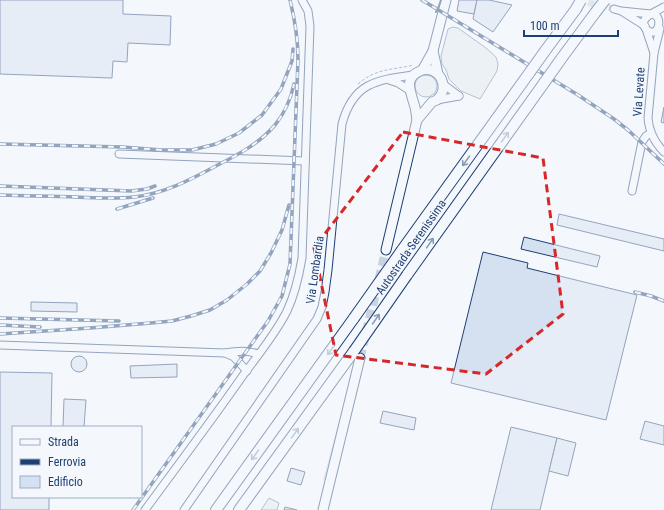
<svg xmlns="http://www.w3.org/2000/svg" width="664" height="510" viewBox="0 0 664 510" font-family="'Roboto Condensed',sans-serif">
<style>
.grass{fill:#e3e9f0;stroke:#687fa3}
.lines{fill:none;stroke-linecap:round;stroke-linejoin:round}
.stream{stroke:#cfd7e4;stroke-width:2}
.building{fill:#d5e0f0;stroke:#1d3f73}
.minor-tunnel{stroke:#c9d2e0;stroke-width:7;stroke-dasharray:7 3.5;stroke-linecap:butt}
.major-tunnel{stroke:#c9d2e0;stroke-width:9;stroke-dasharray:9 4.5;stroke-linecap:butt}
.minor-casing{stroke:#1d3f73;stroke-width:9}
.major-casing{stroke:#1d3f73;stroke-width:11}
.highway-casing{stroke:#1d3f73;stroke-width:12}
.path{stroke:#5e769c;stroke-width:1;stroke-dasharray:3 2;stroke-linecap:butt}
.minor{stroke:#f4f7fb;stroke-width:7}
.major{stroke:#f4f7fb;stroke-width:9}
.highway{stroke:#f4f7fb;stroke-width:10}
.rail-casing{stroke:#1d3f73;stroke-width:3.5}
.rail{stroke:#f4f7fb;stroke-width:2;stroke-dasharray:6;stroke-linecap:butt}
.highway-bridge-casing{stroke:#1d3f73;stroke-width:12;stroke-linecap:butt}
.highway-bridge{stroke:#f4f7fb;stroke-width:10}
.wall{stroke:#1d3f73;stroke-width:2}
.oneway{stroke:#889bb7}
.marked{fill:none;stroke:#d62828;stroke-width:3;stroke-dasharray:8 5;stroke-linejoin:round}
.labels{text-anchor:middle;dominant-baseline:central;stroke-width:3;stroke-linejoin:round;paint-order:stroke}
.street-label{font-size:12px;fill:#1d3f73;stroke:#f4f7fb}
</style>
<rect width="100%" height="100%" fill="#f4f7fb"/>
<g class="grass">
<polygon points="453,27 458,28 486,48 496,57 498,64 497,71 480,99 461,91 449,79 446,70 442,64 441,56 448,29"/>
<circle cx="426" cy="86" r="11"/>
<polygon points="269,498 279,503 277,510 261,510"/>
</g>
<g class="lines">
<polyline class="stream" points="324,480 340,421"/>
</g>
<g class="building">
<polygon points="0,0 123,0 123,14 171,16 170,45 128,43 127,62 113,61 112,78 0,74"/>
<polygon points="459,0 477,0 474,14 457,11"/>
<polygon points="477,0 489,0 512,5 493,32 473,19"/>
<polygon points="664,107 664,123 661,122"/>
<polygon points="559,214 664,239 664,251 557,225"/>
<polygon points="524,237 600,256 597,267 521,249"/>
<polygon points="483,252 528,263 527,268 637,295 606,420 451,383"/>
<polygon points="31,302 77,303 77,312 31,311"/>
<circle cx="79" cy="364" r="8"/>
<polygon points="177,364 177,377 131,378 130,366"/>
<polygon points="0,372 52,373 51,427 13,427 13,497 49,497 49,510 0,510"/>
<polygon points="64,399 86,400 84,427 63,427"/>
<polygon points="383,411 416,418 414,430 380,423"/>
<polygon points="645,421 664,426 664,445 640,439"/>
<polygon points="511,427 557,438 540,510 491,510"/>
<polygon points="557,438 576,443 568,476 549,471"/>
<polygon points="291,468 305,472 301,485 287,481"/>
<polygon points="285,507 297,510 284,510"/>
</g>
<g class="lines">
<polyline class="minor-tunnel" points="578,0 614,9"/>
<polyline class="major-tunnel" points="360,358 386,250"/>
<defs>
<g id="minor">
<polyline points="614,9 621,11 651,14"/>
<polyline points="623,12 645,26"/>
<path d="M653,14C664,17 658,39 647,30C635,19 657,11 664,7"/>
<polyline points="646,29 654,53"/>
<path d="M660,29L654,53L648,118C649,131 655,143 664,152"/>
<polyline points="389,80 398,83 409,90"/>
<polyline points="443,84 459,96"/>
<polyline points="437,100 459,96"/>
<polyline points="119,154 305,161"/>
<polyline points="632,191 642,142 646,136 651,133"/>
<path d="M0,345L225,353C237,351 247,350 258,354"/>
<polyline points="225,353 234,357 247,371"/>
<path d="M145,510C178,465 212,420 244,374C259,354 276,333 287,311C295,294 299,276 302,258L310,26L308,11L302,0"/>
<path d="M184,510L310,329L317,319L322,307L325,292L328,270L342,124C353,83 376,80 413,75"/>
</g>
<g id="major">
<polyline points="423,69 433,51 446,0"/>
<path d="M417,120C416,115 416,109 414,104C411,92 403,78 420,71C427,68 433,70 438,74"/>
<polyline points="386,250 417,120 432,102 437,100 441,95 443,90 443,84 441,78 438,74 433,51"/>
<polyline points="323,510 360,358"/>
</g>
<g id="highway">
<polyline points="545,51 576,9"/>
<polyline points="561,59 595,13"/>
<polyline points="402,250 530,72"/>
<polyline points="407,275 544,83"/>
<polyline points="216,510 354,318"/>
<polyline points="239,510 354,351"/>
</g>
</defs>
<use href="#minor" class="minor-casing"/>
<use href="#major" class="major-casing"/>
<use href="#highway" class="highway-casing"/>
<path class="path" d="M358,84C376,68 393,70 414,65"/>
<use href="#minor" class="minor"/>
<use href="#major" class="major"/>
<use href="#highway" class="highway"/>
<defs>
<g id="rail">
<polyline points="422,0 578,95 614,119 628,130 664,164"/>
<polyline points="0,144 122,147 162,150 192,150 216,144 239,133 262,115 281,89 292,61 293,49"/>
<polyline points="0,186 131,191 147,189 155,186"/>
<path d="M0,195C25,196 51,196 76,197C95,198 114,199 134,197C163,194 190,180 216,166C237,155 259,144 275,125C284,114 291,98 294,84"/>
<polyline points="117,209 153,198"/>
<polyline points="635,292 651,296 664,301"/>
<polyline points="0,318 119,321"/>
<polyline points="0,325 40,327"/>
<polyline points="0,334 90,328 151,323 172,321 191,316 210,310 227,300 247,284 260,271 271,253 282,230 289,205"/>
<path d="M133,510L268,321L282,296L290,264L298,60C298,40 295,20 290,0"/>
</g>
</defs>
<use href="#rail" class="rail-casing"/>
<use href="#rail" class="rail"/>
<defs>
<g id="highway-bridge">
<polyline points="576,9 581,0"/>
<polyline points="595,13 605,0"/>
<polyline points="530,72 545,51"/>
<polyline points="544,83 561,59"/>
<polyline points="354,318 402,250"/>
<polyline points="354,351 407,275"/>
</g>
</defs>
<use href="#highway-bridge" class="highway-bridge-casing"/>
<use href="#highway-bridge" class="highway-bridge"/>
<polyline class="wall" points="436,12 439,6 441,0"/>
</g>
<defs><path id="oneway-shaft" d="M-6 0H5M1.5-3L5.5 0L1.5 3" fill="none" stroke-width="1.6" stroke-linecap="round" stroke-linejoin="round"/></defs>
<g class="oneway">
<use href="#oneway-shaft" transform="translate(505 137) rotate(-55)"/>
<use href="#oneway-shaft" transform="translate(466 161) rotate(126)"/>
<use href="#oneway-shaft" transform="translate(430 243) rotate(-55)"/>
<use href="#oneway-shaft" transform="translate(376 319) rotate(-55)"/>
<use href="#oneway-shaft" transform="translate(331 350) rotate(126)"/>
<use href="#oneway-shaft" transform="translate(295 433) rotate(-54)"/>
<use href="#oneway-shaft" transform="translate(255 455) rotate(126)"/>
</g>
<path d="M0 0H664V510H0ZM403,132L543,158L563,314L486,374L336,355L314,248Z" fill="#f4f7fb" fill-opacity=".55" fill-rule="evenodd"/>
<path class="marked" d="M403,132L543,158L563,314L486,374L336,355L314,248Z"/>
<g class="labels">
<g class="street-label">
<text transform="translate(639 92) rotate(-86)">Via Levate</text>
<text transform="translate(411 247) rotate(-55)">Autostrada Serenissima</text>
<text transform="translate(315 270) rotate(-82)">Via Lombardia</text>
</g>
</g>
<rect x="12" y="426" width="130" height="72" fill="#f4f7fb" stroke="#9eadc5"/>
<rect x="20" y="439" width="20" height="6" fill="#f4f7fb" stroke="#9eadc5"/>
<text x="48" y="446" font-size="12" fill="#1d3f73">Strada</text>
<rect x="20" y="459" width="20" height="6" fill="#1d3f73" stroke="#9eadc5"/>
<text x="48" y="466" font-size="12" fill="#1d3f73">Ferrovia</text>
<rect x="20" y="476" width="20" height="12" fill="#d5e0f0" stroke="#9eadc5"/>
<text x="48" y="486" font-size="12" fill="#1d3f73">Edificio</text>
<path d="M524 30v6h94v-6" fill="none" stroke="#1d3f73" stroke-width="2"/>
<text x="530" y="30" font-size="12" fill="#1d3f73" stroke="#f4f7fb" stroke-width="3" paint-order="stroke">100 m</text>
</svg>
